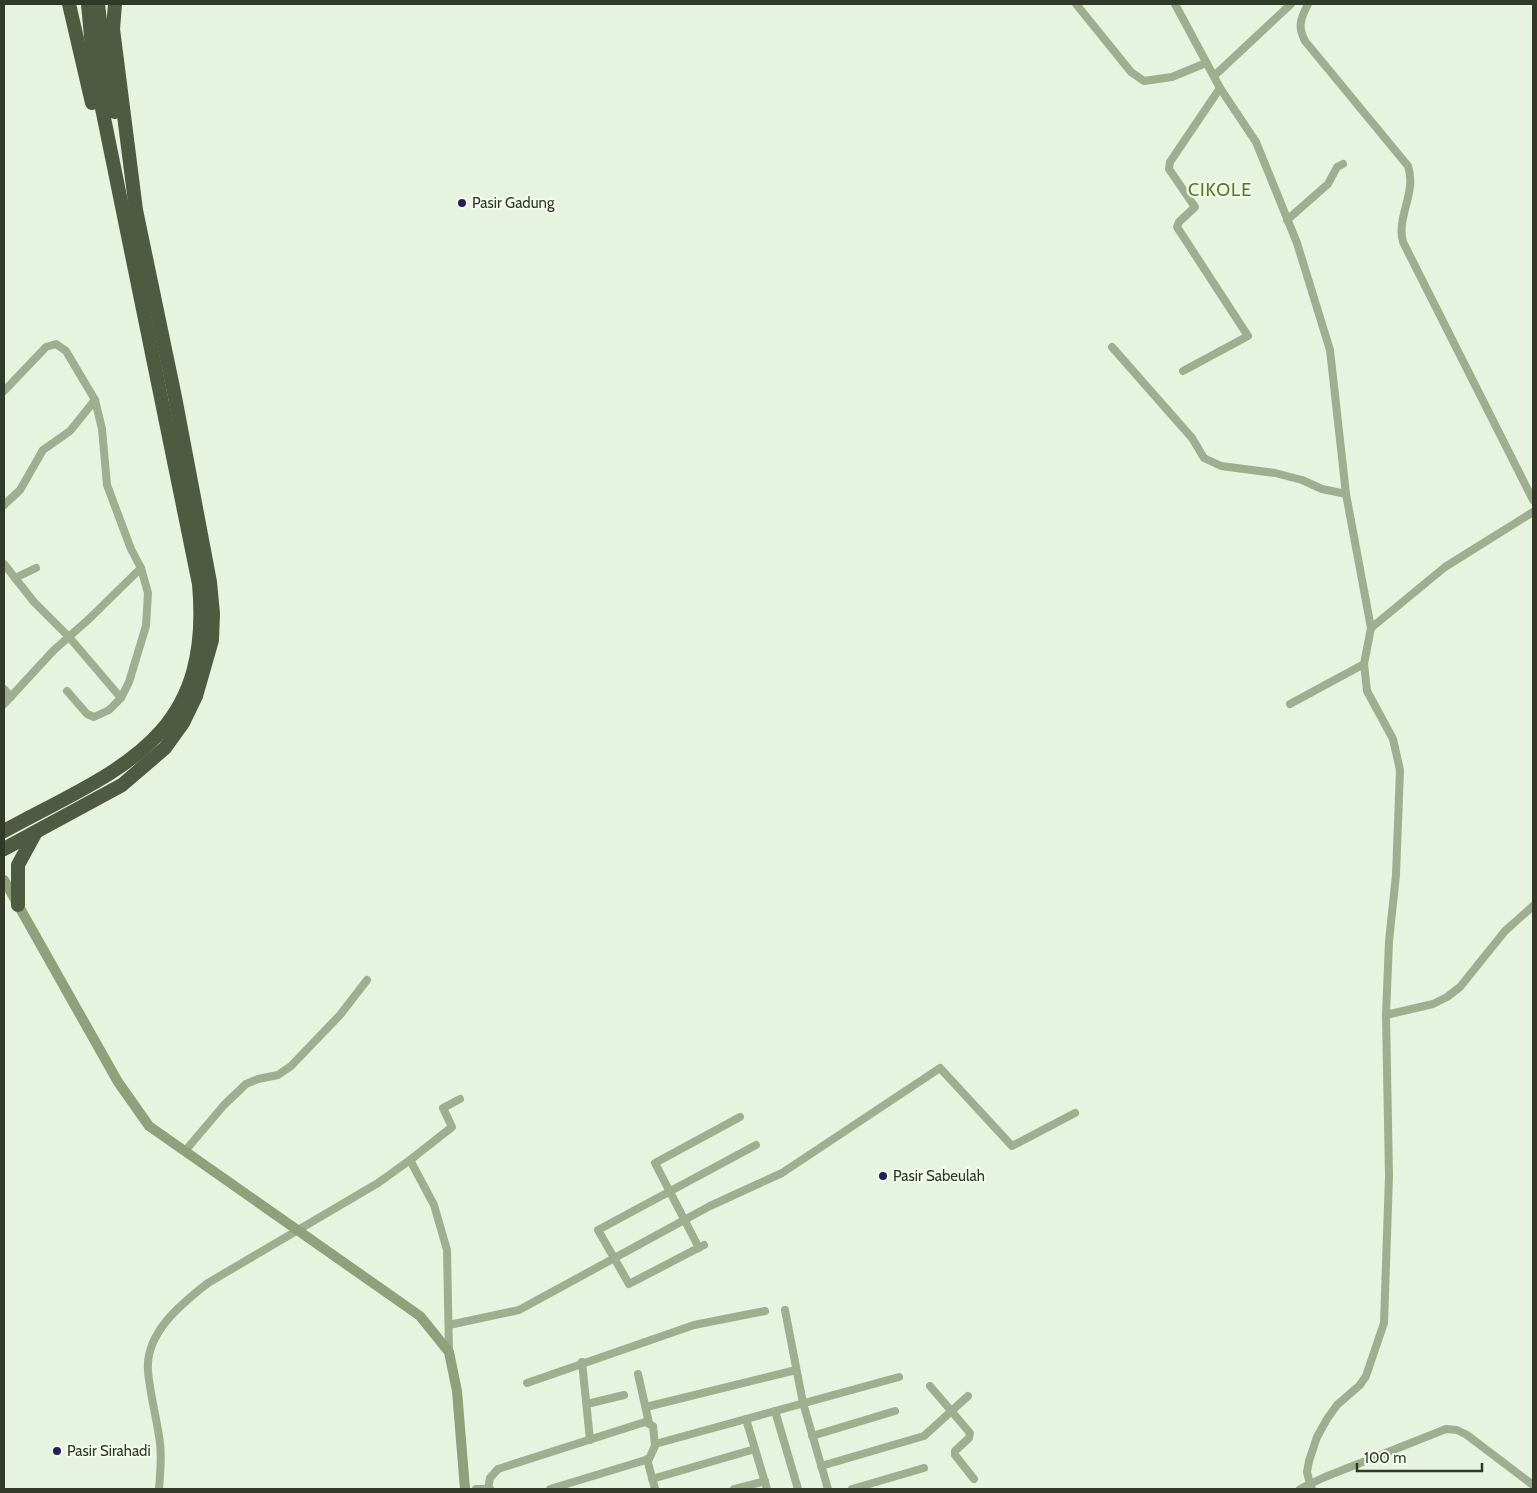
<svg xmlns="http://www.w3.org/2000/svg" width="1537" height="1493" viewBox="0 0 1537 1493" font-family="Cabin,sans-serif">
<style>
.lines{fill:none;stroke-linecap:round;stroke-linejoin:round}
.street{stroke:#9eaf90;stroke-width:8}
.secondary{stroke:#8fa07b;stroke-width:10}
.highway{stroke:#505a40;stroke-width:14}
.poi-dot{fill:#271e5b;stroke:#f1faeb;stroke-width:2}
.labels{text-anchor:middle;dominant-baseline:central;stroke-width:4.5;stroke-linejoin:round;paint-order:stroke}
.poi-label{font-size:15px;fill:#333929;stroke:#f1faeb;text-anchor:start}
.quarter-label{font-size:18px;letter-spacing:1px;fill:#5b771f;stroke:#f1faeb}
</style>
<rect width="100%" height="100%" fill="#e6f3de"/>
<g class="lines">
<g class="street">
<polyline points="1076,4 1131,72 1144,81 1172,77 1206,63"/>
<polyline points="1175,4 1220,88 1256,142 1297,243 1330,350 1346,494 1371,628 1364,664 1367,691 1393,739 1400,770 1396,875 1389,941 1386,1015 1389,1176 1384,1323 1366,1376 1360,1385 1337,1405 1327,1419 1317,1437 1309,1461 1307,1472 1310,1484 1300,1489"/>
<path d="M1308,4C1301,18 1297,26 1305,41L1408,166C1417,193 1396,217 1403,242L1533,500"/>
<polyline points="1214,76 1291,4"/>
<polyline points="1287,220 1328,184 1337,167 1343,164"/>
<polyline points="1112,347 1192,438 1204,458 1221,466 1275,473 1302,480 1322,489 1346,494"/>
<polyline points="1183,371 1248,336 1177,227 1179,222 1195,207 1169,169 1170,162 1220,88"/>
<polyline points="4,391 46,347 56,344 66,351 95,400 102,429 107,485 131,549 141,568 148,593 146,626 129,682 121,698 109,710 94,717 87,714 67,691"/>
<polyline points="4,505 20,490 43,450 70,431 95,400"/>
<polyline points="4,564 34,602 69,637 121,698"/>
<polyline points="15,578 36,568"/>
<polyline points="1371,628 1445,567 1533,512"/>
<polyline points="4,689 11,697"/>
<polyline points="4,704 54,650 89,619 141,568"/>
<polyline points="1290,704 1364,664"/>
<polyline points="1386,1015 1433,1004 1447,997 1460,987 1505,931 1533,906"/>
<polyline points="185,1151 224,1105 246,1084 258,1079 278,1075 291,1066 340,1015 367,980"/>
<polyline points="410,1160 452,1127 443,1108 460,1099"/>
<polyline points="704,1245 629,1284 598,1230 756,1145"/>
<polyline points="699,1248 655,1163 740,1117"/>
<polyline points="785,1310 803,1403 828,1489"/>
<polyline points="449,1325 519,1310 710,1206 782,1173 940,1068 1012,1146 1075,1113"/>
<polyline points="582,1362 590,1440"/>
<polyline points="638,1374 649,1423"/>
<polyline points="527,1383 694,1325 765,1311"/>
<polyline points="930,1386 970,1433 969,1438 955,1451 955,1455 974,1479"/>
<polyline points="587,1404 624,1395"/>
<polyline points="646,1407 796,1370"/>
<polyline points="775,1411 798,1489"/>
<polyline points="746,1419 767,1489"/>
<polyline points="812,1436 895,1411"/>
<polyline points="655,1444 899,1377"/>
<polyline points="647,1459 655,1489"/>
<polyline points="821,1466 924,1436 968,1396"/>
<polyline points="652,1479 755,1449"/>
<polyline points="488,1488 490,1478 498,1469 645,1422 653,1426 655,1446 649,1459 550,1489"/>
<path d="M159,1489C160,1474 162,1458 160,1443C157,1419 150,1395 148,1371C145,1333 181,1304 208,1283L378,1183L410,1160L434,1205L447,1250L449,1352"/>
<polyline points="476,1489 490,1489"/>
<polyline points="734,1489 765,1481"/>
<polyline points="852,1489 924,1468"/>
<polyline points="1312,1489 1310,1484 1325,1477 1446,1429 1457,1430 1467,1435 1533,1485"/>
</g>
<polyline class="secondary" points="4,880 118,1082 149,1126 420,1316 449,1352 457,1391 465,1489"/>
<g class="highway">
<polyline points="69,4 92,103"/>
<polyline points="98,4 106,70 115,112"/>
<path d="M4,831C120,768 213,740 199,584L94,69L88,4"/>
<polyline points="4,849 122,785 165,748 183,723 196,696 212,640 213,614 210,582 175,397 136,210 113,29 115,4"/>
<polyline points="18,905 18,865 36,832"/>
</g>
</g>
<g class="poi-dot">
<circle cx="462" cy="203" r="5"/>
<circle cx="883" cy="1176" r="5"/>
<circle cx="57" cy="1451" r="5"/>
</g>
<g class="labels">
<g class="poi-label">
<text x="472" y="203">Pasir Gadung</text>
<text x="893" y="1176">Pasir Sabeulah</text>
<text x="67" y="1451">Pasir Sirahadi</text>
</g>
<g class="quarter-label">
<text x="1220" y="190">CIKOLE</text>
</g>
</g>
<rect width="1537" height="1493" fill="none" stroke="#333929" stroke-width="10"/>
<path d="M1357 1463v8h125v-8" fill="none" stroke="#333929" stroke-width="2.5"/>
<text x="1364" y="1463" font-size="15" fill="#333929" stroke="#f1faeb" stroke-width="4" paint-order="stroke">100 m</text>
</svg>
